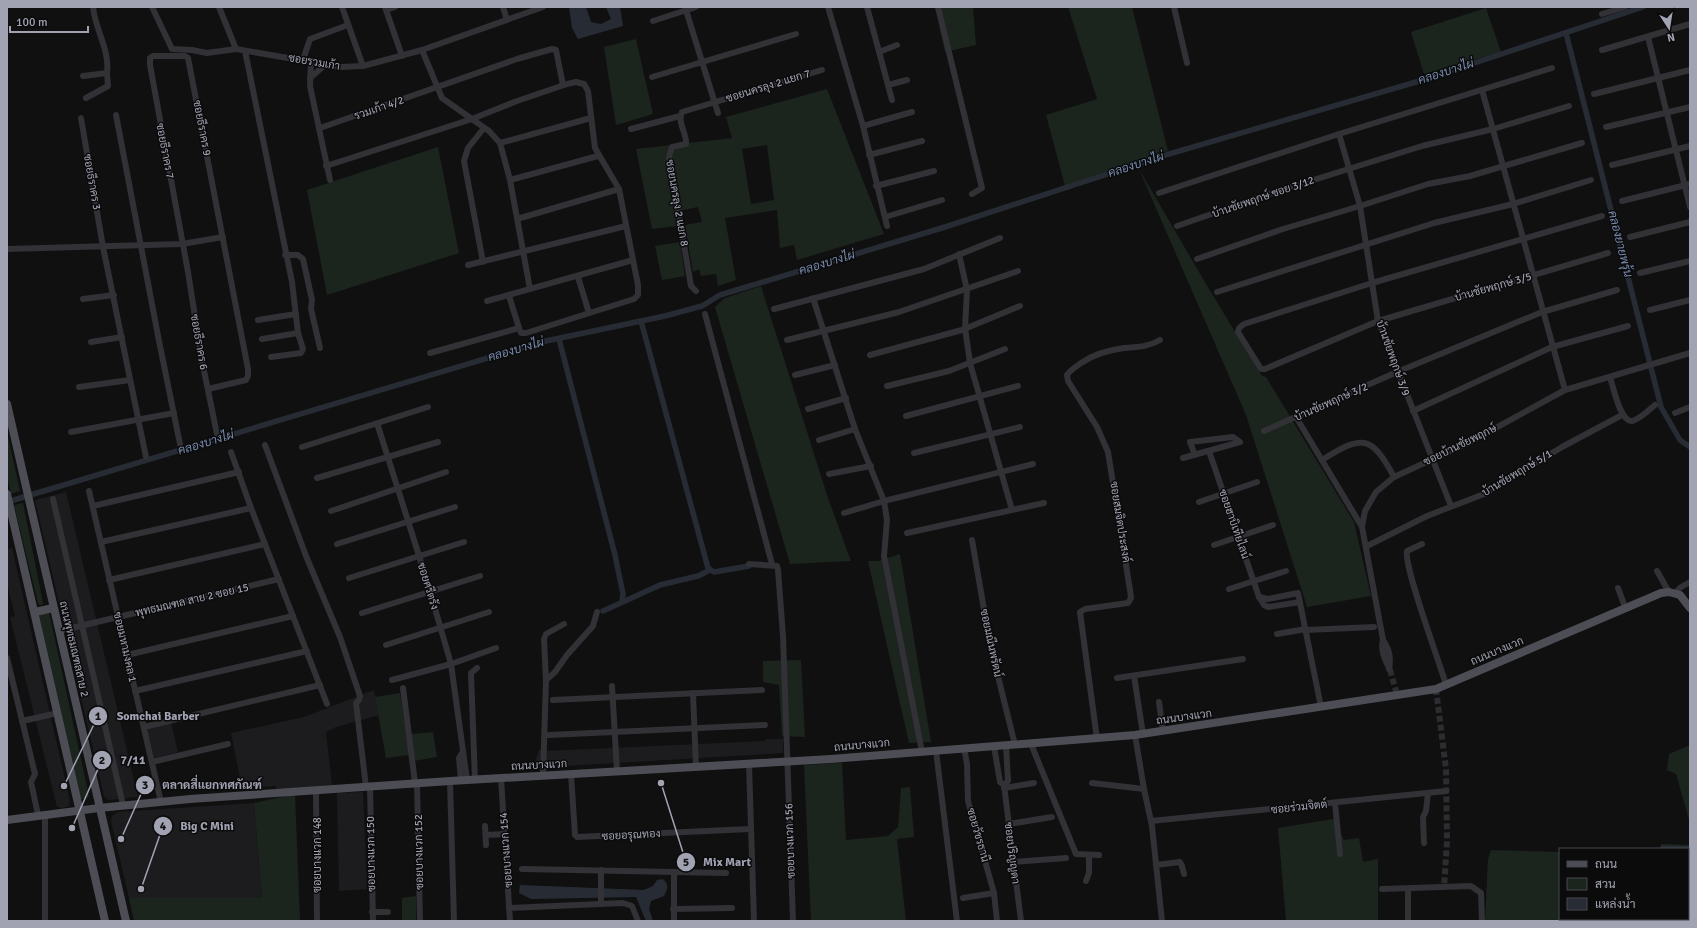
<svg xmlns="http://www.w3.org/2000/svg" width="1697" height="928" viewBox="0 0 1697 928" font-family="Signika,Sarabun,sans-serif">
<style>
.built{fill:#1c1c1e}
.green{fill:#1c241e;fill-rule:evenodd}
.water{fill:#272c34}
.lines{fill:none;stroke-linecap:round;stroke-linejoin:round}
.canal{stroke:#272c34;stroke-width:5.5}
.minor-tunnel{stroke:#2d2d31;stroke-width:6;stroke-dasharray:6 3;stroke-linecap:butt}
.minor{stroke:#313136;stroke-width:6}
.major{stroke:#4d4d55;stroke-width:8}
.labels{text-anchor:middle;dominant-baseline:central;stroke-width:3;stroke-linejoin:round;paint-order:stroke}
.street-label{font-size:11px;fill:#a1a3b2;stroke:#0b0b0c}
.water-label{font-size:12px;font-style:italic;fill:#788bad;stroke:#0b0b0c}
.leader{fill:none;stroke:#a1a3b2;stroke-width:1.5}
.callout-dot{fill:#a1a3b2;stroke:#0b0b0c;stroke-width:1.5}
.mark-label{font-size:12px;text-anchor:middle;font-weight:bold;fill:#111}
.callout-label{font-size:12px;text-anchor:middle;font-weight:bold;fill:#a1a3b2;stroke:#0b0b0c;stroke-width:3;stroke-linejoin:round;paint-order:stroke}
</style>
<rect width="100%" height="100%" fill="#101011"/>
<g class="built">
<polygon points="66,492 138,797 108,800 104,796 35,500"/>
<polygon points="12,548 70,801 69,806 63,808 57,807 10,617 15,616 7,583 7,549"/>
<polygon points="374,690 379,715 336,727 326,732 332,785 276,791 276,786 242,788 231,733 304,717"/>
<polygon points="171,723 178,752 154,758 147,729"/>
<polygon points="765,739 783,739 783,753 533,768 539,750 546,751 765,741"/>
<polygon points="363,792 367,889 339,891 337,793"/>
<polygon points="254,803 262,898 129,898 111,821 112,816 118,812"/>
</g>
<g class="green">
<polygon points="935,7 973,7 976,45 945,52"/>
<polygon points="1068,7 1132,7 1168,151 1065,186 1046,115 1097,99"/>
<polygon points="1486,8 1501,52 1424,74 1411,32"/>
<polygon points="636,39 653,114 616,125 604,47"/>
<path d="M827,89L884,234L797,260L794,245L780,248L777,210L725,218L736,280L718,286L716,274L701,276L699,269L693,272L685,225L702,222L698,207L674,212L677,226L652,229L636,149L732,138L726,117ZM767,145L774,200L751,204L742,149Z"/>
<polygon points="438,147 459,253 327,295 307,190"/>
<polygon points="1139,169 1206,284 1262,376 1266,377 1354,522 1371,596 1307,607 1246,415"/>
<polygon points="680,242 685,276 662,280 655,246"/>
<polygon points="761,286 828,498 851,561 790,564 715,307 725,298"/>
<polygon points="7,432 20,491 11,494 7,476"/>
<polygon points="23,503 43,603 42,605 39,605 38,603 14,505"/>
<polygon points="900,554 931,742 909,743 868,561 878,561"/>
<polygon points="49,612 89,796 87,798 81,799 79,793 38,613"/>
<polygon points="801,660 805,737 782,736 779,685 763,682 763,661"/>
<polygon points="400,693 409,755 386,758 375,697"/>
<polygon points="433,732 437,757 414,761 411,734"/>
<polygon points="1690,745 1690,823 1676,774 1667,770 1669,754"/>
<polygon points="842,763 846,840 888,836 898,827 901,788 910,787 914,837 897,839 906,921 811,921 804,765"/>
<polygon points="295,794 300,921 134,921 129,898 262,898 254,803"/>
<polygon points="1333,819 1344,840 1359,838 1363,862 1378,859 1378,921 1286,921 1278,828"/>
<polygon points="1661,844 1690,845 1690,921 1485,921 1488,859 1491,850 1560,852 1560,919 1688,919 1688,849 1661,849"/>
<polygon points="416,896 416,921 402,921 402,898"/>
</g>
<g class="water">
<polygon points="569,7 586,7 591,22 601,24 611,19 606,7 620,7 623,26 578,39 572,28"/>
<path d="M663,879C669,885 668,889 664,896L651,901L649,909L653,921H646L636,897L531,899L519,893L520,885L644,890L653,886L657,880Z"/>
</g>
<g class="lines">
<g class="canal">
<polyline points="1566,33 1661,407 1680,440 1690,447"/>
<polyline points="641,321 708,568 714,572 749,566"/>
<polyline points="559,339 615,555 623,594 622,601"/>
<polyline points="7,502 541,342 665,316 702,306 720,295 945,227 1169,154 1423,80 1643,7"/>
<polyline points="603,611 660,585 698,576 710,570"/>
<polyline points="1663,848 1690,849"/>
</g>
<g class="minor-tunnel">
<polyline points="1390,670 1396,691"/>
<polyline points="1436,689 1446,769 1447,841 1444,888"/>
</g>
<g class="minor">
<polyline points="152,7 172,49 192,50 207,53 236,49 340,67 363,66 422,50 543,7"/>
<polyline points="219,7 236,49"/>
<polyline points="342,7 363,66"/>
<polyline points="385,7 402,56"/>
<polyline points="503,7 507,20"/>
<polyline points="685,7 718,113"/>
<polyline points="828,7 863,126 887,226"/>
<polyline points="867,7 892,100"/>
<polyline points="938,7 982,188 972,194"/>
<polyline points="1174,7 1187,63"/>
<polyline points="386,10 395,7"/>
<polyline points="1602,14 1625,7"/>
<polyline points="653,21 696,7"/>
<polyline points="1648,37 1690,207"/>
<polyline points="422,50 442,98 489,131 500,143 510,180 530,289"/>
<polyline points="1602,50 1690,24"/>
<polyline points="245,51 292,282 298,333 303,349 301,353 271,357"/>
<polyline points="879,52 897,45"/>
<polyline points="303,60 310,39 348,25"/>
<polyline points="311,62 310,86 330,180"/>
<path d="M83,76L107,73C110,50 95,29 93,7"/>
<polyline points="652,77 796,34"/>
<polyline points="310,78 325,65"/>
<polyline points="888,85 907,80"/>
<polyline points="1482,90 1565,390"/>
<polyline points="1594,94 1690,70"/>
<polyline points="86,98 108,86 107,73"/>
<polyline points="116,115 159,341 180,444"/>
<polyline points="81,118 103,247 146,457"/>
<polyline points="863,126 912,112"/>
<polyline points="1606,127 1690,107"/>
<polyline points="320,128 517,59 552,49 556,50 563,85"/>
<polyline points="631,129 680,116"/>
<polyline points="1339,134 1360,206 1378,321 1451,506"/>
<polyline points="500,143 591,118"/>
<polyline points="869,155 922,141"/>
<polyline points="1612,165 1690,146"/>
<polyline points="326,166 472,119 517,101 567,84 576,82 584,84 588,91 595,148 619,189 638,285 638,295 634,299 526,333 521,333 519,328"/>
<polyline points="510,180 598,156"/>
<polyline points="876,186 934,171"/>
<polyline points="1159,193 1339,134 1552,68"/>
<polyline points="1622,201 1690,184"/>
<polyline points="1602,216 1372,283 1244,324 1239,328 1238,332 1261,369 1265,369 1378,321 1608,253"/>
<polyline points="885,217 942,200"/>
<polyline points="517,219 619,189"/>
<polyline points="1177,226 1269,194 1422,146 1493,129 1569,106"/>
<polyline points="1630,237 1690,222"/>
<polyline points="7,249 182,244 223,237"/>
<polyline points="959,254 967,290 965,328 970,363 1012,510"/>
<polyline points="285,255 298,255 303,259 312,300 311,309 320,348"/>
<polyline points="1197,259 1283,229 1360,206 1428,184 1470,176 1582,143"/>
<polyline points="483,262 464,161 468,148 484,128"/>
<polyline points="468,265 626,226"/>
<polyline points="1640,273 1690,261"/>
<polyline points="578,277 589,313"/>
<path d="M696,291L691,286L669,157L672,147L686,144C687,133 677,123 682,112L822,70"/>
<polyline points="1217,292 1434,223 1513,204 1591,180"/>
<polyline points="813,298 855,429 884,501 887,520 884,556 922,752"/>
<polyline points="83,299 114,295"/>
<polyline points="487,301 633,260"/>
<polyline points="774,309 924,269 1000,238"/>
<polyline points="1650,310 1690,300"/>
<polyline points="705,314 772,564"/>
<polyline points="258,320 296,314"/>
<polyline points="262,339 298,333"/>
<polyline points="787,340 899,312 1018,271"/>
<polyline points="91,342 122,337"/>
<polyline points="430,353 519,328 509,296"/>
<polyline points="870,355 962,330 1020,306"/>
<polyline points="795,375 835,365"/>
<path d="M1610,377C1613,386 1620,422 1632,421C1639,420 1650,409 1655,405"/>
<polyline points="887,386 949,371 1005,349"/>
<polyline points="79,387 130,380"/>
<polyline points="208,389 246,380 248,376 248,369 188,58 185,56 153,56 150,58 150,65 188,272 202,361 218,439"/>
<polyline points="808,409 846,398"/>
<polyline points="1413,411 1552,347 1628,326"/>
<polyline points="1675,413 1690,407"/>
<polyline points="906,416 1018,386"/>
<polyline points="1296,417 1362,527"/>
<polyline points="377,423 427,581 451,664 467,780"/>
<polyline points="1264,431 1397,372 1542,312 1617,290"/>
<polyline points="71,432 174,413"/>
<polyline points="819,440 855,429"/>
<polyline points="265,445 306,556 340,637 360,696 359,700 356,703 366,787"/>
<polyline points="302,447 428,407"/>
<polyline points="1209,451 1259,597 1264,605 1268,607 1300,602"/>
<polyline points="231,452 251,508 327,704"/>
<polyline points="914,453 1020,427"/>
<polyline points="1183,458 1240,442 1233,437 1190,442 1195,455"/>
<path d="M1322,460C1362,435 1371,434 1394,477"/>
<polyline points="829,474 871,466"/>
<polyline points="317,478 438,442"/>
<polyline points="89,491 161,802"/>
<polyline points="53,499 123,805"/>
<polyline points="1199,502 1257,482"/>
<polyline points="93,506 239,472"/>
<polyline points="331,511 446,472"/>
<polyline points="844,513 884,501 1033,464"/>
<polyline points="907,533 1044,503"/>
<polyline points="972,540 990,644 1015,745"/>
<polyline points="101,542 251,508"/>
<polyline points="337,544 455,507"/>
<path d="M1422,544L1407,551C1403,565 1440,663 1446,685"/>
<polyline points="1214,545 1273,525"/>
<polyline points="1367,546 1427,516 1484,494 1562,447 1622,415"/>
<polyline points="749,564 777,566 778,570 783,636 793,921"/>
<polyline points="1657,571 1669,592"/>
<polyline points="349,578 464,542"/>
<polyline points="109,580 265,544"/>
<polyline points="1618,588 1625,607"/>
<polyline points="1229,589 1286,571"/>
<polyline points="1675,593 1681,587 1690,582"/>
<polyline points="1259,597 1268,599 1298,593 1321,707"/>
<polyline points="362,613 480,576"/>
<polyline points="1306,630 1374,627"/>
<polyline points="59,631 279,579"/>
<polyline points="1277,634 1306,629"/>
<path d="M1383,640C1380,650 1385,660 1390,670"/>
<polyline points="386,645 489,612"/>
<polyline points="127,655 293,616"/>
<polyline points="7,658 35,774 31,782 38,815"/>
<path d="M1389,669C1391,659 1389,648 1383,640L1362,527L1365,511L1376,492L1394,477L1470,442L1565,390L1690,353"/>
<polyline points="1134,676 1143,734"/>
<polyline points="1117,678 1243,659"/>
<polyline points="392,680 451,664 496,648"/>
<polyline points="546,680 555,672 567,655 593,626 597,612"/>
<polyline points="612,686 617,771"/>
<polyline points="403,688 415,783"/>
<polyline points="135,691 307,651"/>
<polyline points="693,693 696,767"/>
<polyline points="553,700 762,690"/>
<polyline points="1159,702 1163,731"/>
<polyline points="22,721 58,713"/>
<polyline points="144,727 320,685"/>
<polyline points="549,735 765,725"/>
<polyline points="1135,735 1144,789 1152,826 1162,921"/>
<path d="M1097,739L1080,612L1085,609L1128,603L1131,598L1130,590L1108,452L1097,427L1068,381L1067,375C1070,370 1076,367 1081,363C1094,354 1109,350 1124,348C1137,347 1148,347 1160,340"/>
<polyline points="1031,744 1076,854 1099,855"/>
<polyline points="994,746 1000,782 1004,785 1021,921"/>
<polyline points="964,748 967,764 968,801 994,893 997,921"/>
<polyline points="936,751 957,921"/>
<polyline points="152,762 228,744"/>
<polyline points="749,764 754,921"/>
<polyline points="571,774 575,835 577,837 750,829"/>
<polyline points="543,776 546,680 544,639 546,634 564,624"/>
<polyline points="501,778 510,921"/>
<polyline points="461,780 459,758 462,753"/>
<polyline points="475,780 471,673 477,668"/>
<polyline points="450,781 454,921"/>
<polyline points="417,783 420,921"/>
<polyline points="1092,783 1144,789"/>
<polyline points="1004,785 1008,781 1006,745"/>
<polyline points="370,787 373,921"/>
<polyline points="1004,788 1034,783"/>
<polyline points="1335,803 1340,854"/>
<polyline points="45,814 45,921"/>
<polyline points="1151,821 1446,791"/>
<polyline points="1009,824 1052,817"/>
<polyline points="485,826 486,845"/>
<polyline points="486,835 505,834"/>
<polyline points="1424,843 1423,817 1426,811 1428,793"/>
<polyline points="1014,862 1066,858"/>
<polyline points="1156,865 1180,862 1182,866 1184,874"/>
<polyline points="522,869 726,873"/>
<polyline points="1688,878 1690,878"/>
<polyline points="1086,881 1089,873 1089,855"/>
<polyline points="1382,889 1471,886 1481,893 1482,921"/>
<polyline points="963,898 994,893"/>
<polyline points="601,903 601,870"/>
<polyline points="509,908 623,903 632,906 638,921"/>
<polyline points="673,909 732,908"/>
<polyline points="372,912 388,912"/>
<polyline points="1636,919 1636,921"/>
<polyline points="317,921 316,794 319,790"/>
<polyline points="674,921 674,872"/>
<polyline points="1408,921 1408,889"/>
</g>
<g class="major">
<polyline points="7,404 126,921"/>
<polyline points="7,494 105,921"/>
<polyline points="35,612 53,608"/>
<polyline points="7,820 99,808 190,799 450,781 831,759 1135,735 1436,689 1661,593 1669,592 1680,595 1690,608"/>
</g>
</g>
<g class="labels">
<g class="street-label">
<text transform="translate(314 62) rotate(10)">ซอยรวมเก้า</text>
<text transform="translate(768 86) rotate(-17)">ซอยนครลุง 2 แยก 7</text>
<text transform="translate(379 108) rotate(-19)">รวมเก้า 4/2</text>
<text transform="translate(202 128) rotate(79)">ซอยธีราคร 9</text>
<text transform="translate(165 151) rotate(79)">ซอยธีราคร 7</text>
<text transform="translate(92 182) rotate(80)">ซอยธีราคร 3</text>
<text transform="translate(1263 197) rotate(-19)">บ้านชัยพฤกษ์ ซอย 3/12</text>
<text transform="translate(677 203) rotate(80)">ซอยนครลุง 2 แยก 8</text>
<text transform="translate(1493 287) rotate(-16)">บ้านชัยพฤกษ์ 3/5</text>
<text transform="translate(199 342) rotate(80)">ซอยธีราคร 6</text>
<text transform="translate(1393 358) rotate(70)">บ้านชัยพฤกษ์ 3/9</text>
<text transform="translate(1331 402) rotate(-24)">บ้านชัยพฤกษ์ 3/2</text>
<text transform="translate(1460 445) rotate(-26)">ซอยบ้านชัยพฤกษ์</text>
<text transform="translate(1517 473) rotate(-31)">บ้านชัยพฤกษ์ 5/1</text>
<text transform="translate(1120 522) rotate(81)">ซอยสมจิตประสงค์</text>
<text transform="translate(1234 524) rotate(71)">ซอยฮาบิเทียไลน์</text>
<text transform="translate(428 586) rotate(73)">ซอยศรีตรัง</text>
<text transform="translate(192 600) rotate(-13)">พุทธมณฑล สาย 2 ซอย 15</text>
<text transform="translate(991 643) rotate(78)">ซอยมณีนพรัตน์</text>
<text transform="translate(125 647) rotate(77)">ซอยมหามงคล 1</text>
<text transform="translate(74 649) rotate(77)">ถนนพุทธมณฑลสาย 2</text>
<text transform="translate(1497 651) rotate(-23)">ถนนบางแวก</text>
<text transform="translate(1184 717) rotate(-8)">ถนนบางแวก</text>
<text transform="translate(862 745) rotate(-5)">ถนนบางแวก</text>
<text transform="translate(539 765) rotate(-3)">ถนนบางแวก</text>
<text transform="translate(1299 807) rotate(-6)">ซอยร่วมจิตต์</text>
<text transform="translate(631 835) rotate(-3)">ซอยอรุณทอง</text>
<text transform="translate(978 835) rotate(74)">ซอยวัชรธานี</text>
<text transform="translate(790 841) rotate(-92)">ซอยบางแวก 156</text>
<text transform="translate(506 850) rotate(-94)">ซอยบางแวก 154</text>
<text transform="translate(419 852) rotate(-91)">ซอยบางแวก 152</text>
<text transform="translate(1012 853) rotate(83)">ซอยปริญญดา</text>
<text transform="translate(371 854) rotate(-91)">ซอยบางแวก 150</text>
<text transform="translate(317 855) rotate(-90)">ซอยบางแวก 148</text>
</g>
<g class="water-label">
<text transform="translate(1446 72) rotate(-18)">คลองบางไผ่</text>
<text transform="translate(1136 165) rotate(-18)">คลองบางไผ่</text>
<text transform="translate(1620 244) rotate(76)">คลองยายพรุ้น</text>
<text transform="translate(827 263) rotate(-17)">คลองบางไผ่</text>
<text transform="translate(516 350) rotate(-16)">คลองบางไผ่</text>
<text transform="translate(206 443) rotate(-17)">คลองบางไผ่</text>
</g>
</g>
<path class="leader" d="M64 786L98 716M72 828L102 760M121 839L145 785M141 889L163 826M661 783L686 862"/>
<g class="callout-dot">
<circle cx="64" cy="786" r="4"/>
<circle cx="72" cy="828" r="4"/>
<circle cx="121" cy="839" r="4"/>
<circle cx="141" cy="889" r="4"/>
<circle cx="661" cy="783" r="4"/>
<circle cx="98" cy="716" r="10"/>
<circle cx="102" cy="760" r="10"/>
<circle cx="145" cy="785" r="10"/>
<circle cx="163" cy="826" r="10"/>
<circle cx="686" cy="862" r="10"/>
</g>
<g class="mark-label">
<text x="98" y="720">1</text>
<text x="102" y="764">2</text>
<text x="145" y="789">3</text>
<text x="163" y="830">4</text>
<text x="686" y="866">5</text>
</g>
<g class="callout-label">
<text x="158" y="720">Somchai Barber</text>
<text x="133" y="764">7/11</text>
<text x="212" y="789">ตลาดสี่แยกทศกัณฑ์</text>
<text x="207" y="830">Big C Mini</text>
<text x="727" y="866">Mix Mart</text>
</g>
<rect width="1697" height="928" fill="none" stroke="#a1a3b2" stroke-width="16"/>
<rect x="1559" y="848" width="130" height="72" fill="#0b0b0c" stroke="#47484e"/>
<rect x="1567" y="861" width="20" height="6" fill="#4d4d55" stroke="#47484e"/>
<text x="1595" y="868" font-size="12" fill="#a1a3b2">ถนน</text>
<rect x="1567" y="878" width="20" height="12" fill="#1c241e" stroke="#47484e"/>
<text x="1595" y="888" font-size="12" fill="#a1a3b2">สวน</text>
<rect x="1567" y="898" width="20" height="12" fill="#272c34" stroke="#47484e"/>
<text x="1595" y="908" font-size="12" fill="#a1a3b2">แหล่งน้ำ</text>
<g transform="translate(1669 28) rotate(168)" stroke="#0b0b0c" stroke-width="3" paint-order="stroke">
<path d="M0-3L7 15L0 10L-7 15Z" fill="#a1a3b2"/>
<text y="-6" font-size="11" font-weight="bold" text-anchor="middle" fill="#a1a3b2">N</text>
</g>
<path d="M10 26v6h78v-6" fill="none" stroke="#a1a3b2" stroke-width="2"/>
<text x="16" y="26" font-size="12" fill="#a1a3b2" stroke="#0b0b0c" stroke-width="3" paint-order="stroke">100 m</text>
</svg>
